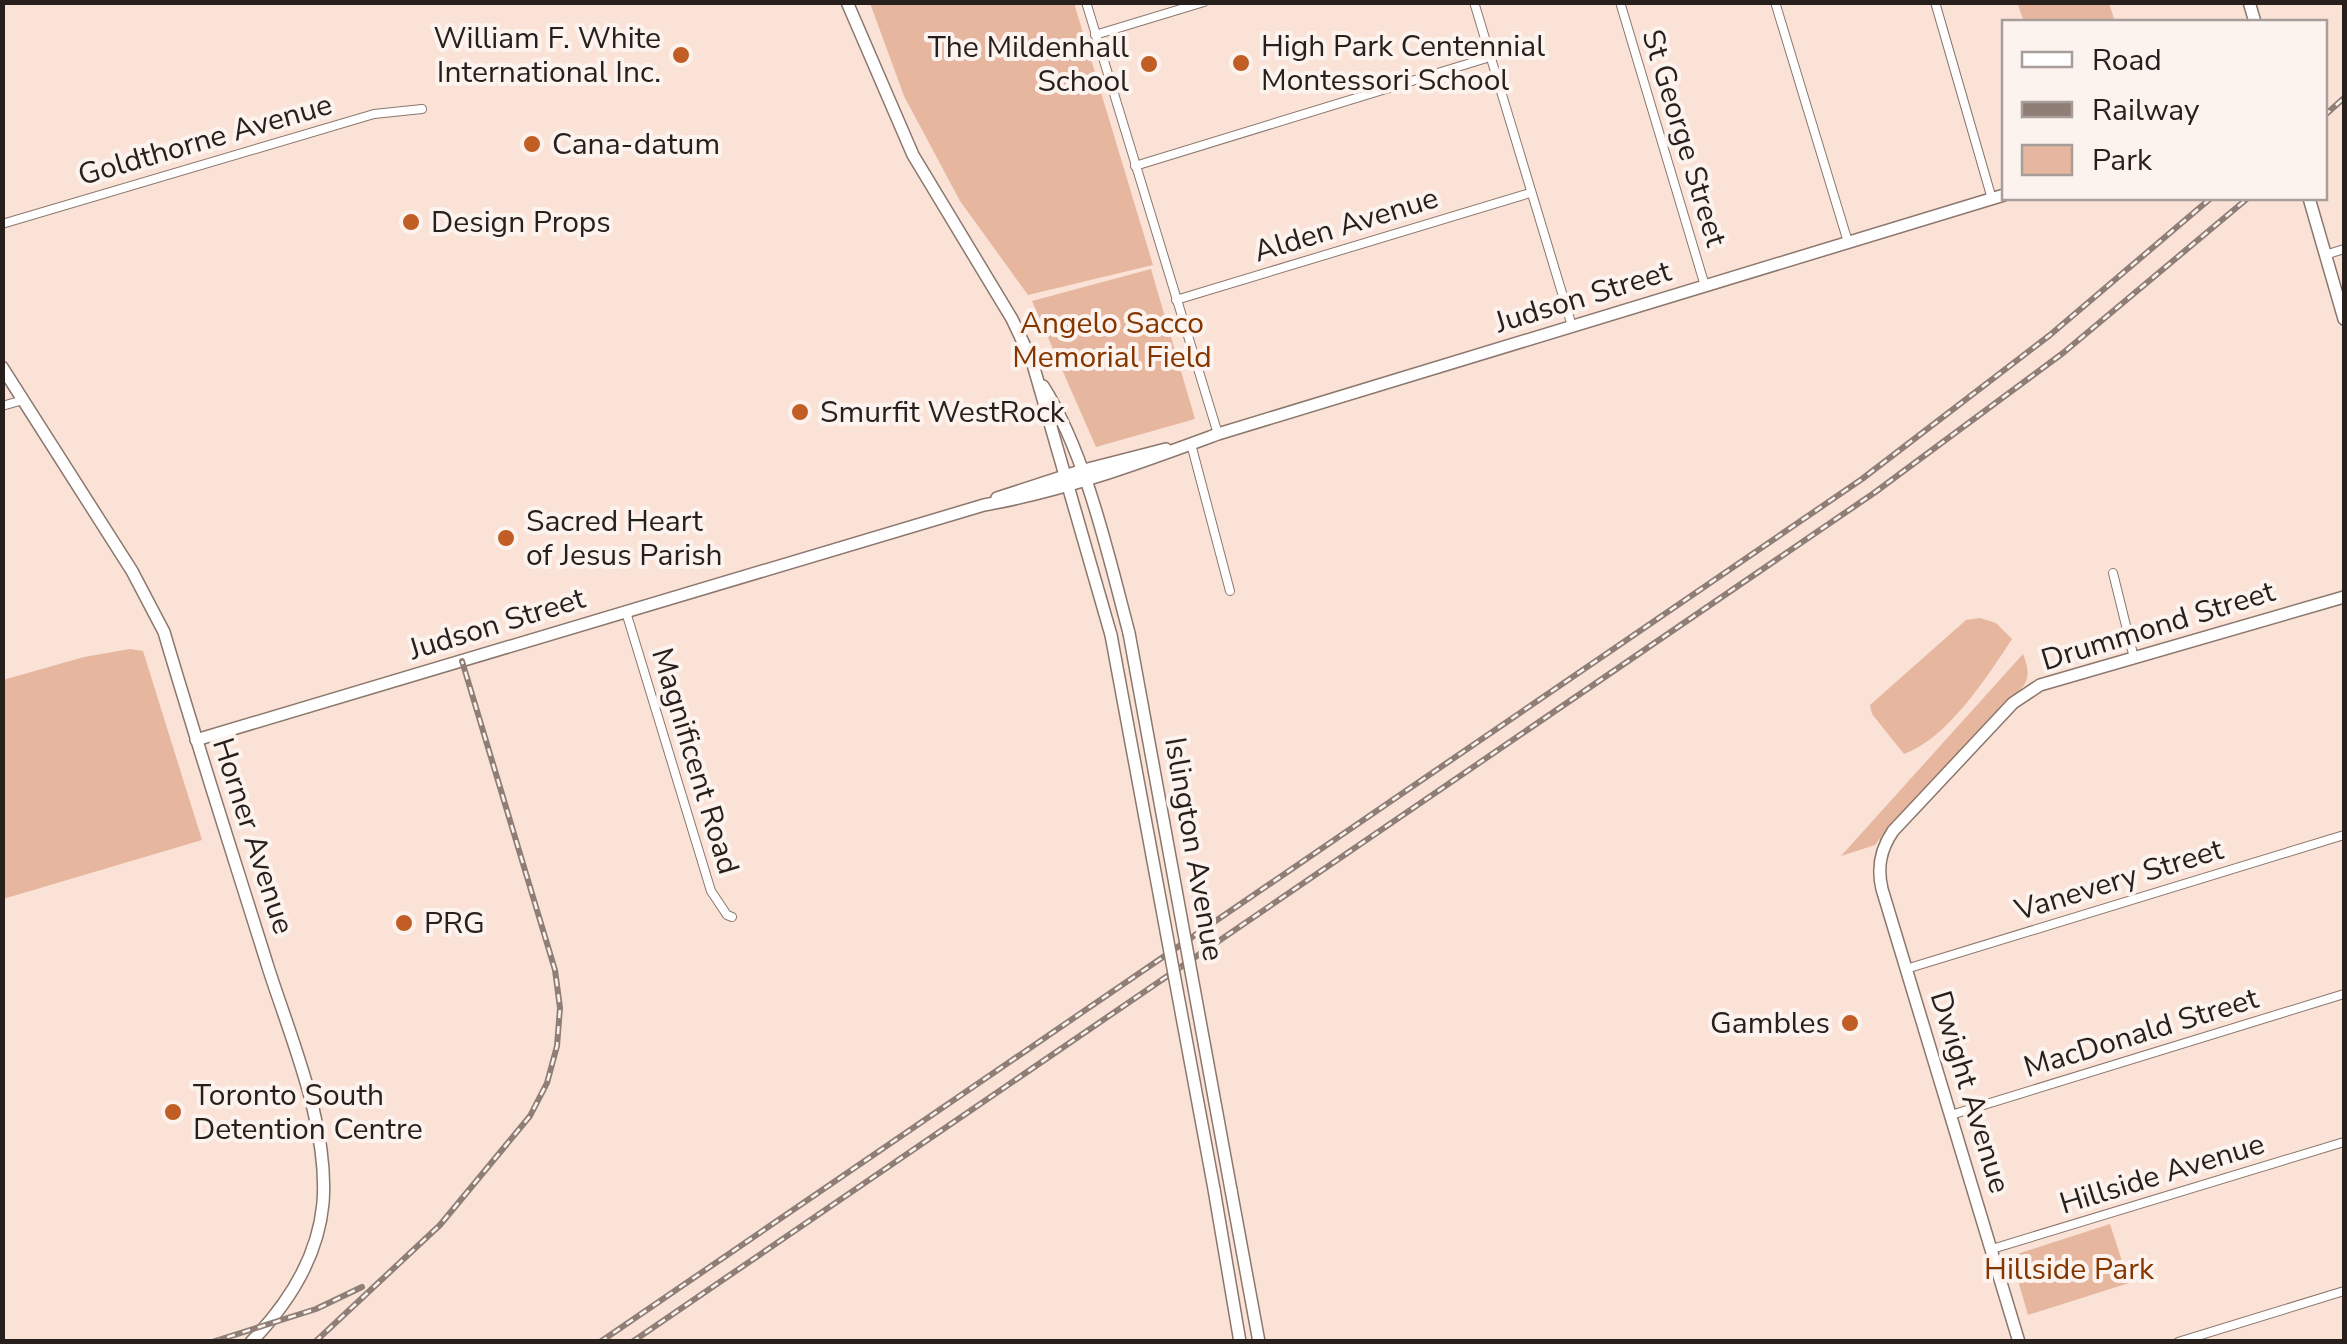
<svg xmlns="http://www.w3.org/2000/svg" width="2347" height="1344" viewBox="0 0 2347 1344" font-family="'Nunito Sans',sans-serif">
<style>
.green{fill:#e6b69f}
.lines{fill:none;stroke-linecap:round;stroke-linejoin:round}
.street-casing{stroke:#8c776d;stroke-width:10}
.secondary-casing{stroke:#8c776d;stroke-width:14}
.street{stroke:#fff;stroke-width:8}
.secondary{stroke:#fff;stroke-width:11}
.rail-casing{stroke:#8e7e76;stroke-width:6}
.rail{stroke:#fdf3ee;stroke-width:2.5;stroke-dasharray:8;stroke-linecap:butt}
.secondary-bridge-casing{stroke:#8c776d;stroke-width:14;stroke-linecap:butt}
.secondary-bridge{stroke:#fff;stroke-width:11}
.poi-dot{fill:#c15e25;stroke:#fdf3ee;stroke-width:4}
.labels{text-anchor:middle;dominant-baseline:central;stroke-width:8;stroke-linejoin:round;paint-order:stroke}
.poi-label{font-size:30px;fill:#271f1b;stroke:#fdf3ee;text-anchor:start}
.street-label{font-size:30px;fill:#271f1b;stroke:#fdf3ee}
.park-label{font-size:30px;fill:#853600;stroke:#fdf3ee}
</style>
<rect width="100%" height="100%" fill="#fae2d7"/>
<g class="green">
<polygon points="2025,2 2109,3 2115,22 2024,22 2018,5"/>
<polygon points="870,3 1074,3 1153,265 1028,295 960,201 904,96"/>
<polygon points="1151,269 1195,419 1096,447 1032,301"/>
<path d="M1980,618L1996,623L2012,639C1987,677 1948,738 1904,754L1872,714L1870,705L1966,620Z"/>
<polygon points="130,649 143,651 202,840 3,899 3,680 84,657"/>
<path d="M2023,654C2032,676 2028,685 2010,698L1893,821L1875,845L1841,856Z"/>
<polygon points="2110,1224 2129,1283 2028,1315 2011,1256"/>
</g>
<g class="lines">
<defs>
<g id="street">
<polyline points="1086,2 1218,434"/>
<polyline points="1474,2 1572,326"/>
<polyline points="1620,2 1705,286"/>
<polyline points="1775,2 1848,242"/>
<polyline points="1935,2 1992,199"/>
<polyline points="1095,35 1204,2"/>
<polyline points="1135,166 1490,57"/>
<polyline points="2,224 374,114 422,109"/>
<polyline points="2325,255 2344,249"/>
<polyline points="1176,300 1530,193"/>
<polyline points="2,406 23,400"/>
<polyline points="1191,444 1230,591"/>
<polyline points="2113,573 2134,658"/>
<polyline points="626,612 711,891 727,915 732,917"/>
<polyline points="1906,969 2344,835"/>
<polyline points="1951,1115 2344,994"/>
<polyline points="1992,1249 2344,1142"/>
<polyline points="2178,1342 2344,1291"/>
</g>
<g id="secondary">
<polyline points="847,2 913,155 1012,319 1032,361 1111,635"/>
<polyline points="2249,2 2255,22"/>
<polyline points="2309,198 2344,319"/>
<path d="M2,367L132,571L164,632C197,744 233,855 268,967C291,1039 329,1126 323,1203C318,1258 289,1303 251,1342"/>
<path d="M1043,386C1086,454 1108,554 1129,633"/>
<polyline points="997,498 1080,471 1166,449"/>
<path d="M196,740L984,505C1065,491 1142,462 1218,434L2004,195"/>
<polyline points="1214,1189 1240,1342"/>
<polyline points="1231,1190 1259,1342"/>
<path d="M2019,1342L1882,889C1877,868 1880,850 1893,831L2013,703L2040,685L2344,597"/>
</g>
</defs>
<use href="#street" class="street-casing"/>
<use href="#secondary" class="secondary-casing"/>
<use href="#street" class="street"/>
<use href="#secondary" class="secondary"/>
<defs>
<g id="rail">
<polyline points="2324,116 2344,98"/>
<polyline points="212,1342 316,1309 362,1287"/>
<polyline points="315,1342 440,1225 530,1116 547,1083 557,1046 560,1008 555,970 462,661"/>
<polyline points="600,1342 1862,479 2050,335 2211,198"/>
<polyline points="632,1342 1874,493 2063,353 2248,198"/>
</g>
</defs>
<use href="#rail" class="rail-casing"/>
<use href="#rail" class="rail"/>
<defs>
<g id="secondary-bridge">
<polyline points="1129,633 1231,1190"/>
<polyline points="1111,635 1214,1189"/>
</g>
</defs>
<use href="#secondary-bridge" class="secondary-bridge-casing"/>
<use href="#secondary-bridge" class="secondary-bridge"/>
</g>
<g class="poi-dot">
<circle cx="681" cy="55" r="10"/>
<circle cx="1241" cy="63" r="10"/>
<circle cx="1149" cy="64" r="10"/>
<circle cx="532" cy="144" r="10"/>
<circle cx="411" cy="222" r="10"/>
<circle cx="800" cy="412" r="10"/>
<circle cx="506" cy="538" r="10"/>
<circle cx="404" cy="923" r="10"/>
<circle cx="1850" cy="1023" r="10"/>
<circle cx="173" cy="1112" r="10"/>
</g>
<g class="labels">
<g class="poi-label">
<text x="661" y="38" text-anchor="end">William F. White<tspan x="661" dy="34">International Inc.</tspan></text>
<text x="1261" y="46">High Park Centennial<tspan x="1261" dy="34">Montessori School</tspan></text>
<text x="1129" y="47" text-anchor="end">The Mildenhall<tspan x="1129" dy="34">School</tspan></text>
<text x="552" y="144">Cana-datum</text>
<text x="431" y="222">Design Props</text>
<text x="820" y="412">Smurfit WestRock</text>
<text x="526" y="521">Sacred Heart<tspan x="526" dy="34">of Jesus Parish</tspan></text>
<text x="424" y="923">PRG</text>
<text x="1830" y="1023" text-anchor="end">Gambles</text>
<text x="193" y="1095">Toronto South<tspan x="193" dy="34">Detention Centre</tspan></text>
</g>
<g class="street-label">
<text transform="translate(1684 138) rotate(73)">St George Street</text>
<text transform="translate(205 140) rotate(-16)">Goldthorne Avenue</text>
<text transform="translate(1346 225) rotate(-17)">Alden Avenue</text>
<text transform="translate(1583 297) rotate(-17)">Judson Street</text>
<text transform="translate(497 624) rotate(-17)">Judson Street</text>
<text transform="translate(2158 626) rotate(-17)">Drummond Street</text>
<text transform="translate(695 761) rotate(73)">Magnificent Road</text>
<text transform="translate(253 836) rotate(72)">Horner Avenue</text>
<text transform="translate(1194 849) rotate(80)">Islington Avenue</text>
<text transform="translate(2119 880) rotate(-17)">Vanevery Street</text>
<text transform="translate(2141 1033) rotate(-17)">MacDonald Street</text>
<text transform="translate(1970 1092) rotate(73)">Dwight Avenue</text>
<text transform="translate(2162 1174) rotate(-17)">Hillside Avenue</text>
</g>
<g class="park-label">
<text x="1112" y="323">Angelo Sacco<tspan x="1112" dy="34">Memorial Field</tspan></text>
<text x="2069" y="1269">Hillside Park</text>
</g>
</g>
<rect width="2347" height="1344" fill="none" stroke="#271f1b" stroke-width="10"/>
<rect x="2002" y="20" width="325" height="180" fill="#fdf3ee" stroke="#a79e9a" stroke-width="2.5"/>
<rect x="2022" y="52" width="50" height="15" fill="#ffffff" stroke="#a79e9a" stroke-width="2.5"/>
<text x="2092" y="70" font-size="30" fill="#271f1b">Road</text>
<rect x="2022" y="102" width="50" height="15" fill="#8e7e76" stroke="#a79e9a" stroke-width="2.5"/>
<text x="2092" y="120" font-size="30" fill="#271f1b">Railway</text>
<rect x="2022" y="145" width="50" height="30" fill="#e6b69f" stroke="#a79e9a" stroke-width="2.5"/>
<text x="2092" y="170" font-size="30" fill="#271f1b">Park</text>
</svg>
